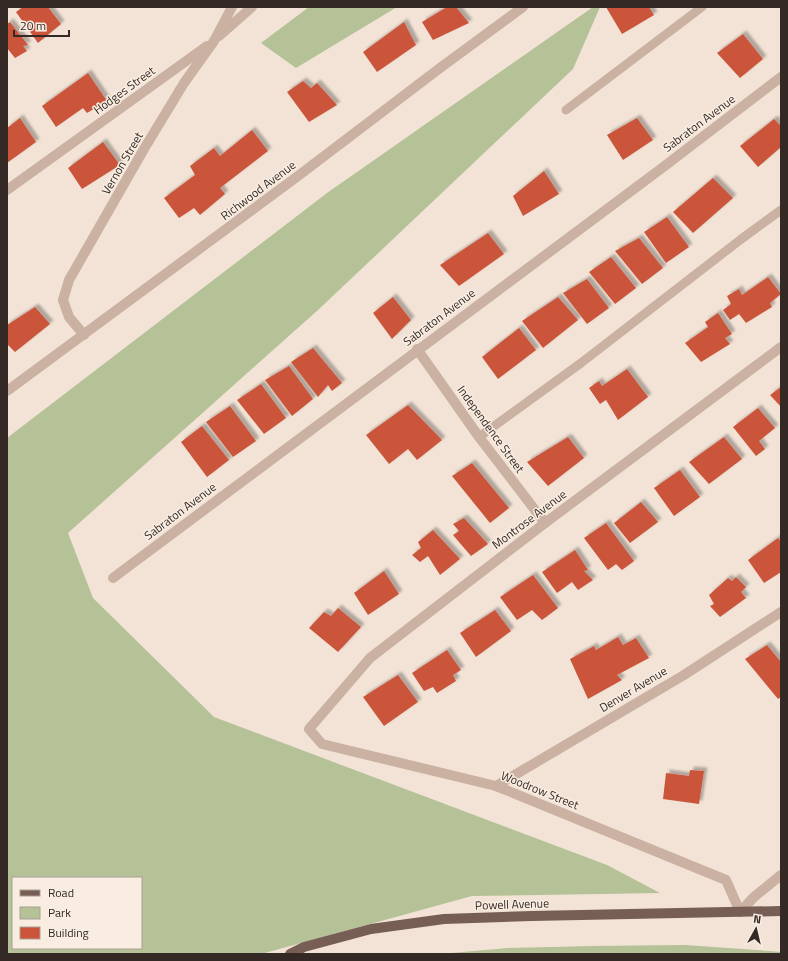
<svg xmlns="http://www.w3.org/2000/svg" width="788" height="961" viewBox="0 0 788 961" font-family="'Titillium Web',sans-serif">
<style>
.green{fill:#b5c196;fill-rule:evenodd}
.building{fill:#cb543b;filter:url(#shadow)}
.lines{fill:none;stroke-linecap:round;stroke-linejoin:round}
.service{stroke:#cab1a2;stroke-width:9}
.minor{stroke:#cab1a2;stroke-width:10}
.tertiary{stroke:#cab1a2;stroke-width:10}
.primary{stroke:#775e55;stroke-width:10}
.labels{text-anchor:middle;dominant-baseline:central;stroke-width:3;stroke-linejoin:round;paint-order:stroke}
.street-label{font-size:12px;fill:#342925;stroke:#f9ede2}
</style>
<defs>
<filter id="shadow"><feDropShadow dx="3.5" dy="-3.5" stdDeviation="1" flood-color="#0004"/></filter>
</defs>
<rect width="100%" height="100%" fill="#f2e3d6"/>
<g class="green">
<polygon points="309,7 397,7 296,68 261,43"/>
<path d="M593,7H600L573,69L318,310L68,533L93,598L214,717L607,865L660,893L472,896L261,954H7V438L327,193ZM13,878H141V948H13Z"/>
<polygon points="685,945 770,951 781,952 781,954 440,954 508,948 592,946"/>
</g>
<g class="building">
<polygon points="23,7 48,7 61,24 38,43 16,12"/>
<polygon points="447,7 456,7 469,23 433,40 422,22"/>
<polygon points="606,7 649,7 654,15 622,34"/>
<polygon points="10,22 28,45 23,46 27,51 15,58 7,48 7,24"/>
<polygon points="404,22 416,45 377,72 363,52"/>
<polygon points="743,34 763,59 740,78 717,53"/>
<polygon points="88,73 107,101 87,113 83,108 56,127 42,106"/>
<polygon points="303,81 311,88 317,83 337,105 309,122 287,92"/>
<polygon points="20,118 36,142 7,163 7,128"/>
<polygon points="637,118 653,140 623,160 607,135"/>
<polygon points="774,119 781,126 781,147 758,167 740,146"/>
<polygon points="252,130 268,151 220,188 225,194 200,215 194,208 179,218 164,198 195,175 190,166 214,148 220,156"/>
<polygon points="103,142 120,165 82,189 68,168"/>
<polygon points="544,171 559,194 523,216 513,196"/>
<polygon points="713,178 733,198 693,233 673,212"/>
<polygon points="667,217 689,247 666,263 644,232"/>
<polygon points="488,233 504,254 459,286 440,265"/>
<polygon points="639,238 663,268 642,284 615,251"/>
<polygon points="611,257 636,288 615,304 589,272"/>
<polygon points="768,277 781,294 770,303 772,307 746,323 739,314 730,320 723,310 731,304 727,296 739,289 742,295"/>
<polygon points="587,279 609,308 587,324 563,293"/>
<polygon points="393,297 411,320 392,339 373,313"/>
<polygon points="558,297 578,320 543,348 522,321"/>
<polygon points="35,307 50,324 15,352 7,344 7,325"/>
<polygon points="718,313 732,334 725,338 730,344 701,362 685,343 708,327 705,322"/>
<polygon points="519,328 536,350 498,379 482,357"/>
<polygon points="313,348 342,383 332,391 328,385 318,397 291,362"/>
<polygon points="289,366 313,399 292,416 265,380"/>
<polygon points="627,369 648,397 618,420 606,400 600,404 589,388 599,381 602,386"/>
<polygon points="261,384 286,418 264,434 237,400"/>
<polygon points="781,387 781,407 770,395"/>
<polygon points="408,405 442,440 417,460 408,449 389,464 366,435"/>
<polygon points="230,406 256,441 233,457 206,422"/>
<polygon points="758,408 775,428 759,441 765,449 756,456 733,427"/>
<polygon points="202,426 229,460 207,477 181,442"/>
<polygon points="568,437 584,458 548,486 527,462"/>
<polygon points="724,437 742,459 709,484 689,462"/>
<polygon points="472,463 509,508 490,523 452,476"/>
<polygon points="680,470 700,497 674,516 654,488"/>
<polygon points="641,502 658,522 630,543 614,523"/>
<polygon points="464,518 488,544 471,556 453,535 459,531 453,524"/>
<polygon points="606,523 634,561 622,570 616,564 608,570 584,538"/>
<polygon points="433,530 460,559 440,575 428,556 420,562 412,555 421,548 418,542"/>
<polygon points="778,538 781,542 781,572 764,583 748,560"/>
<polygon points="575,550 588,570 584,571 593,580 578,590 572,582 557,593 542,572"/>
<polygon points="384,571 399,594 368,615 354,593"/>
<polygon points="533,575 558,608 542,620 532,610 517,620 500,597"/>
<polygon points="736,577 746,587 741,592 746,598 720,617 710,606 714,604 709,595 728,578 732,581"/>
<polygon points="338,608 361,627 338,652 309,628 324,612 331,616"/>
<polygon points="495,610 511,631 476,657 460,633"/>
<polygon points="618,637 623,645 636,638 649,658 617,675 622,680 588,699 570,659 594,646 596,650"/>
<polygon points="767,645 781,662 781,697 778,699 745,659"/>
<polygon points="447,650 461,670 453,675 456,681 437,693 433,687 424,691 412,673"/>
<polygon points="398,675 418,702 384,726 363,697"/>
<polygon points="690,770 704,771 699,804 663,799 666,773 689,776"/>
</g>
<g class="lines">
<g class="service">
<polyline points="566,110 702,7"/>
<polyline points="479,437 581,363 740,240 781,210"/>
</g>
<g class="minor">
<polyline points="219,36 252,7"/>
<polyline points="7,190 207,46"/>
<polyline points="84,335 69,317 63,300 69,280 144,149 184,83 214,41 232,7"/>
<polyline points="417,349 479,437 545,523"/>
<polyline points="113,578 662,168 781,77"/>
<polyline points="496,786 684,675 781,612"/>
<polyline points="740,912 726,880 496,786 322,744 309,729 370,658 545,523 781,347"/>
</g>
<g class="tertiary">
<polyline points="7,391 298,176 440,68 523,7"/>
<polyline points="740,912 754,897 781,875"/>
</g>
<polyline class="primary" points="290,954 304,947 371,929 444,919 532,916 781,911"/>
</g>
<g class="labels">
<g class="street-label">
<text transform="translate(124 90) rotate(-36)">Hodges Street</text>
<text transform="translate(699 123) rotate(-37)">Sabraton Avenue</text>
<text transform="translate(122 163) rotate(-60)">Vernon Street</text>
<text transform="translate(258 190) rotate(-37)">Richwood Avenue</text>
<text transform="translate(439 317) rotate(-37)">Sabraton Avenue</text>
<text transform="translate(491 429) rotate(54)">Independence Street</text>
<text transform="translate(180 511) rotate(-37)">Sabraton Avenue</text>
<text transform="translate(529 519) rotate(-37)">Montrose Avenue</text>
<text transform="translate(633 689) rotate(-31)">Denver Avenue</text>
<text transform="translate(540 790) rotate(22)">Woodrow Street</text>
<text transform="translate(512 904) rotate(-2)">Powell Avenue</text>
</g>
</g>
<rect width="788" height="961" fill="none" stroke="#342925" stroke-width="16"/>
<rect x="12" y="877" width="130" height="72" fill="#f9ede2" stroke="#aa9f96"/>
<rect x="20" y="890" width="20" height="6" fill="#775e55" stroke="#aa9f96"/>
<text x="48" y="897" font-size="12" fill="#342925">Road</text>
<rect x="20" y="907" width="20" height="12" fill="#b5c196" stroke="#aa9f96"/>
<text x="48" y="917" font-size="12" fill="#342925">Park</text>
<rect x="20" y="927" width="20" height="12" fill="#cb543b" stroke="#aa9f96"/>
<text x="48" y="937" font-size="12" fill="#342925">Building</text>
<g transform="translate(756 929) rotate(8)" stroke="#f9ede2" stroke-width="3" paint-order="stroke">
<path d="M0-3L7 15L0 10L-7 15Z" fill="#342925"/>
<text y="-6" font-size="11" font-weight="bold" text-anchor="middle" fill="#342925">N</text>
</g>
<path d="M14 30v6h55v-6" fill="none" stroke="#342925" stroke-width="2"/>
<text x="20" y="30" font-size="12" fill="#342925" stroke="#f9ede2" stroke-width="3" paint-order="stroke">20 m</text>
</svg>
